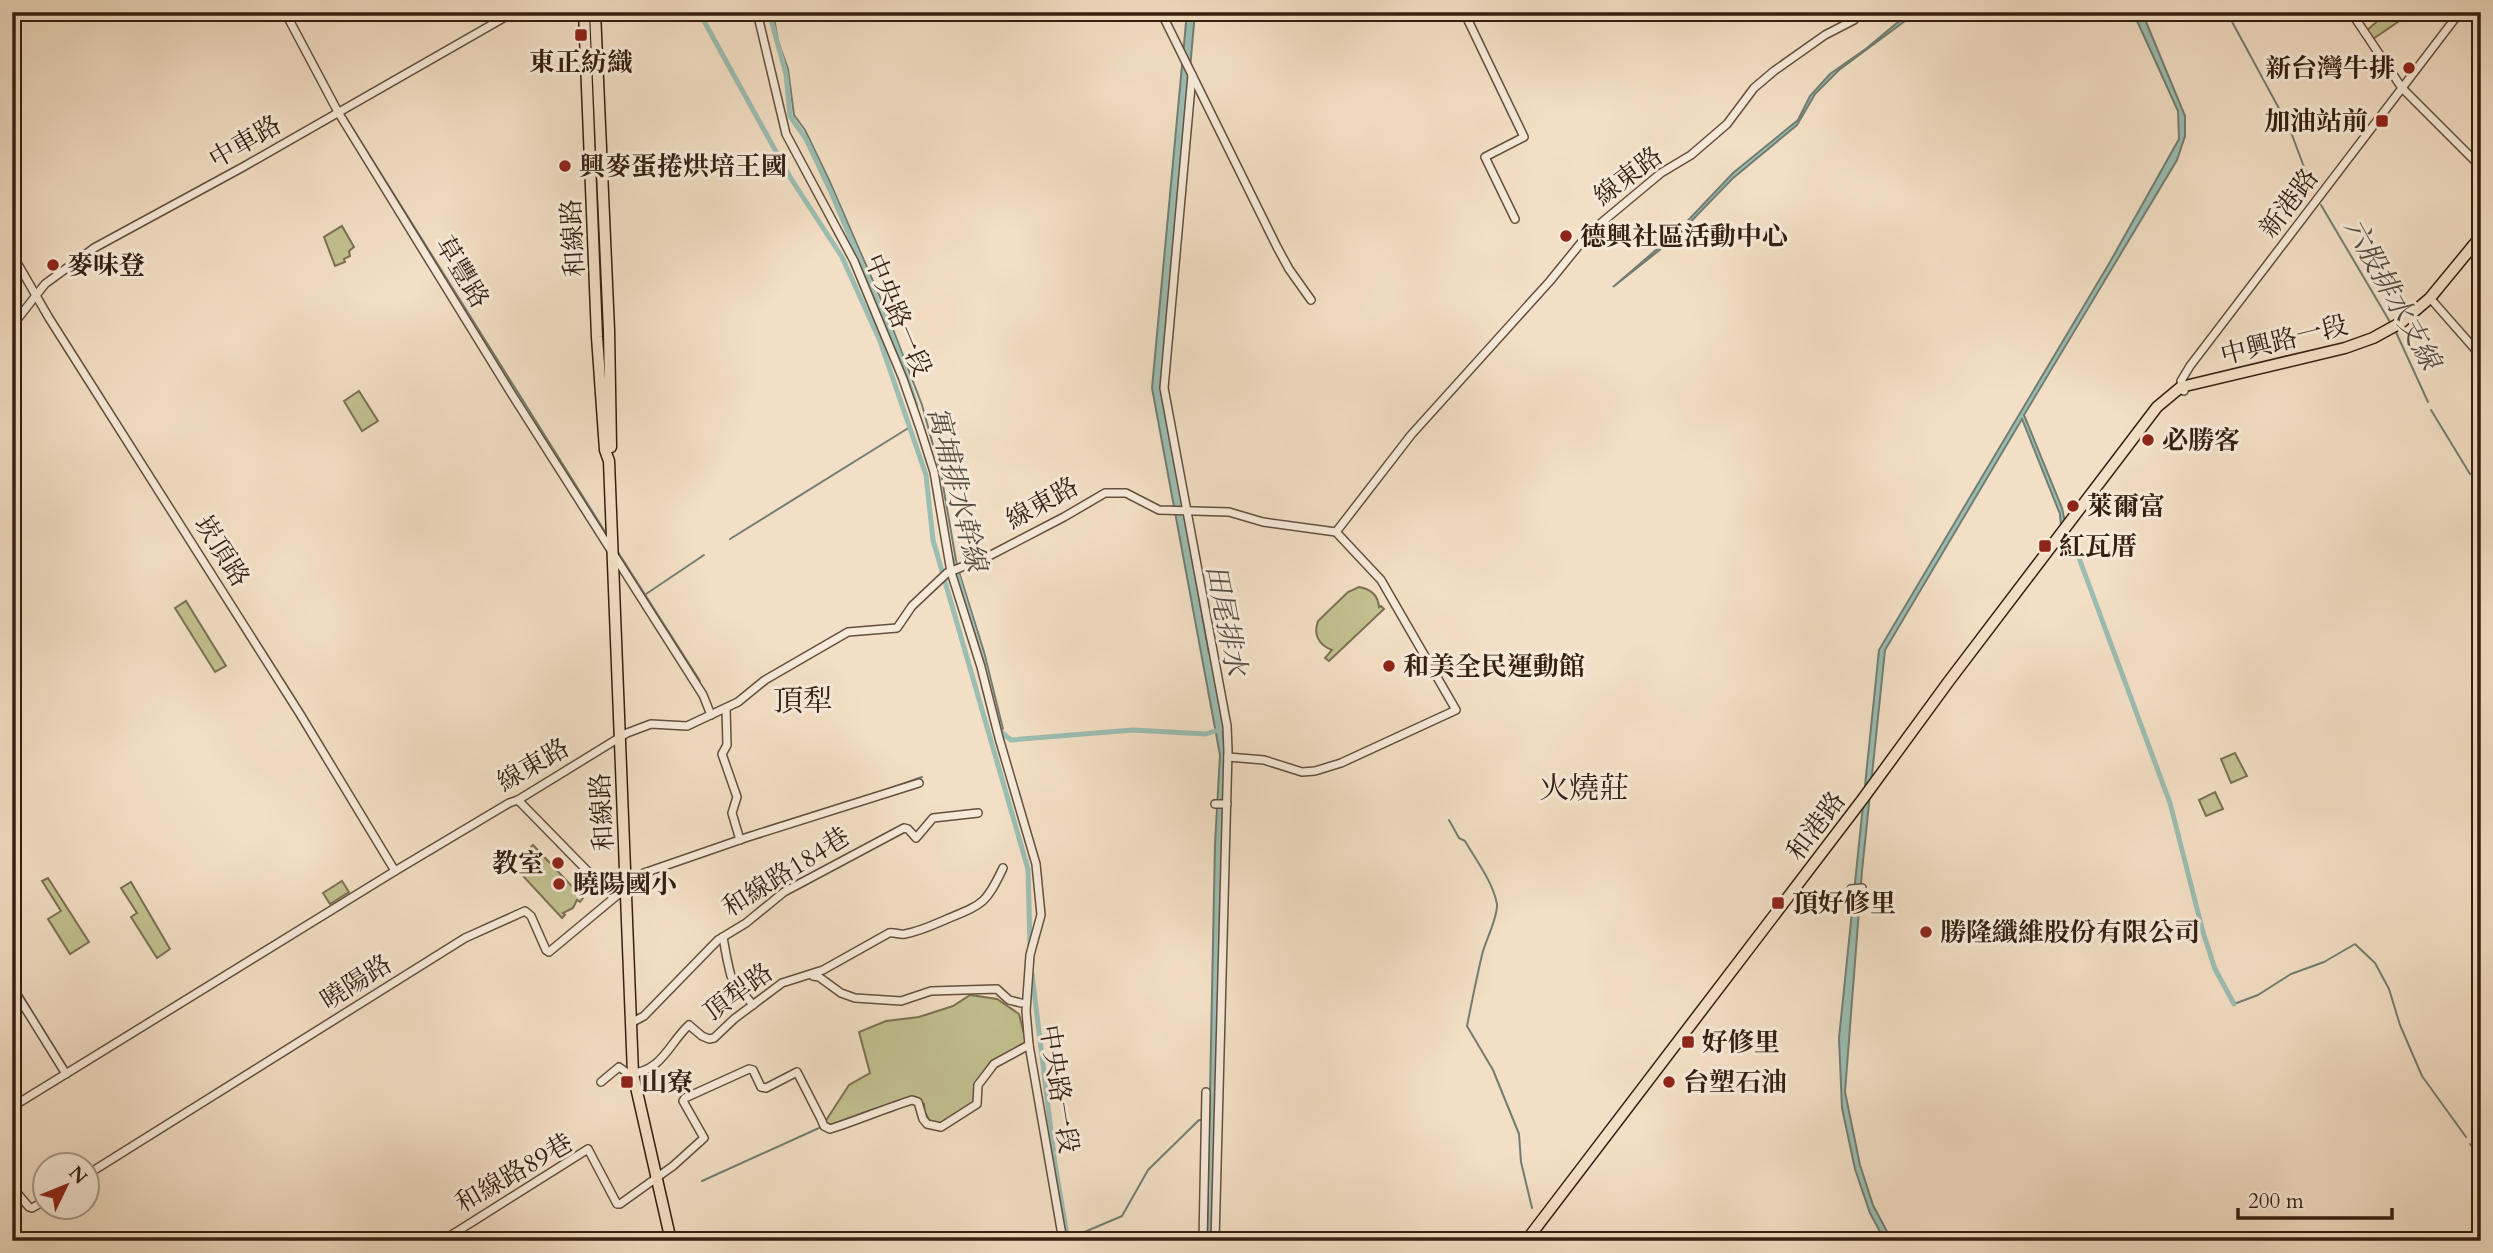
<svg xmlns="http://www.w3.org/2000/svg" width="2493" height="1253" viewBox="0 0 2493 1253" font-family="Cardo,'Noto Serif TC',serif">
<style>
.green{fill:#c2c090;stroke:#7c7050;stroke-width:2}
.water{fill:#9bbdb2;stroke:#727e72;stroke-width:2}
.lines{fill:none;stroke-linecap:round;stroke-linejoin:round}
.stream{stroke:#727e72;stroke-width:2}
.canal{stroke:#9bbdb2;stroke-width:5}
.river{stroke:#9bbdb2;stroke-width:10}
.minor-casing{stroke:#644f3e;stroke-width:10}
.major-casing{stroke:#351f11;stroke-width:13}
.minor{stroke:#f7ead9;stroke-width:7}
.major{stroke:#f3dfc5;stroke-width:10}
.poi-dot{fill:#8f2418;stroke:#f7ead9;stroke-width:2.5}
.labels{text-anchor:middle;dominant-baseline:central;stroke-width:6;stroke-linejoin:round;paint-order:stroke}
.poi-label{font-size:26px;font-weight:bold;fill:#351f11;stroke:#f7ead9;text-anchor:start}
.street-label{font-size:26px;fill:#351f11;stroke:#f7ead9}
.water-label{font-size:28px;font-style:italic;fill:#544e41;stroke:#f7ead9}
.quarter-label{font-size:30px;fill:#351f11;stroke:#f7ead9}
</style>
<rect width="100%" height="100%" fill="#f3dfc5"/>
<filter id="stains"><feTurbulence type="fractalNoise" baseFrequency=".00286" numOctaves="4"/><feColorMatrix values="0 0 0 0 .2 0 0 0 0 .09 0 0 0 0 .02 0 0 0 .5 -.17"/></filter>
<radialGradient id="worn" r=".72"><stop offset=".6" stop-color="#630" stop-opacity="0"/><stop offset="1" stop-color="#630" stop-opacity=".3"/></radialGradient>
<g class="green">
<polygon points="2388,12 2404,12 2405,17 2373,39 2366,31"/>
<polygon points="342,226 354,247 349,251 350,256 344,259 345,262 335,266 324,237"/>
<polygon points="359,391 378,421 362,431 344,401"/>
<path d="M1359,587C1371,589 1378,595 1379,607L1381,606L1384,609L1329,661L1325,658L1332,650C1319,645 1313,635 1318,621L1348,592Z"/>
<polygon points="186,601 226,666 215,672 175,608"/>
<polygon points="2235,753 2247,776 2231,783 2221,759"/>
<polygon points="2215,792 2223,809 2206,816 2199,800"/>
<polygon points="533,845 583,898 580,902 577,900 573,908 563,913 565,915 562,918 523,876 524,864 535,856 529,849"/>
<polygon points="48,878 89,942 70,954 48,919 61,911 42,881"/>
<polygon points="342,881 349,892 330,904 323,893"/>
<polygon points="131,882 170,949 157,958 131,917 137,913 121,888"/>
<path d="M970,995L997,999L1019,1014L1026,1042C1002,1056 971,1071 975,1103L943,1123L932,1124L925,1113L924,1104L916,1097L871,1110L831,1125L825,1122L849,1085L870,1073L859,1032L886,1021L919,1017L953,1006Z"/>
</g>
<g class="water">
<polygon points="1187,12 1195,12 1162,388 1226,750 1212,1241 1207,1241 1215,844 1220,755 1152,388"/>
<polygon points="1910,12 1917,12 1839,70 1815,94 1797,125 1732,179 1676,237 1613,287 1678,231 1733,173 1798,120 1810,96 1830,74 1867,48"/>
<polygon points="2133,12 2142,12 2185,116 2185,136 2177,160 2024,415 2062,508 2065,522 2061,526 2060,514 2022,419 1885,650 1862,871 1845,1092 1860,1165 1873,1205 1892,1241 1885,1241 1870,1213 1855,1169 1842,1108 1839,1038 1879,650 2110,262 2179,139 2178,111"/>
</g>
<g class="lines">
<g class="stream">
<polyline points="289,12 340,108"/>
<polyline points="773,12 778,41 788,69 794,115 805,130 829,180 886,311 922,405 941,474 957,566"/>
<polyline points="1468,12 1485,47"/>
<polyline points="2235,12 2230,18 2289,127 2313,191"/>
<polyline points="343,113 607,535"/>
<polyline points="2321,205 2390,322"/>
<polyline points="2395,330 2428,402"/>
<polyline points="2431,410 2470,474"/>
<polyline points="2474,481 2481,492"/>
<polyline points="730,539 910,427"/>
<polyline points="616,549 700,681"/>
<polyline points="959,572 984,652 1003,729"/>
<polyline points="646,594 704,555"/>
<polyline points="877,793 922,777"/>
<path d="M1449,820L1459,838L1465,841C1476,860 1493,882 1497,904C1498,916 1487,938 1483,951C1477,975 1472,1001 1467,1026L1493,1070L1519,1134L1521,1162L1532,1208"/>
<polyline points="545,822 551,829"/>
<polyline points="599,878 610,886 622,885"/>
<polyline points="12,979 67,1068"/>
<polyline points="2234,1004 2258,995 2291,974 2324,962 2355,944 2375,963 2389,989 2400,1025 2422,1076 2466,1137"/>
<polyline points="2470,1144 2481,1159"/>
<polyline points="702,1181 819,1128"/>
<polyline points="1068,1239 1122,1216 1148,1170 1199,1120 1204,1120"/>
</g>
<g class="canal">
<polyline points="699,12 790,177 842,257 880,341 926,475 933,540 1028,869 1030,946"/>
<polyline points="769,12 786,74 790,116 806,139 831,192 897,348 916,405"/>
<polyline points="2065,530 2067,538 2079,558 2170,803 2203,932 2215,969 2234,1004"/>
<polyline points="952,558 985,669"/>
<polyline points="999,726 1000,731 1011,740 1133,730 1206,734 1221,729"/>
<polyline points="1032,974 1055,1164 1068,1241"/>
</g>
<polyline class="river" points="1210,658 1221,723"/>
<defs>
<g id="minor">
<polyline points="285,12 338,112 511,393 703,695 711,715"/>
<polyline points="757,12 786,134 854,261 903,379 920,428 934,472 951,572 981,667 999,738 1036,864 1041,915 1030,955 1026,1011 1029,1045 1063,1241"/>
<polyline points="1161,12 1277,247 1289,269 1311,300"/>
<polyline points="1464,12 1524,137 1485,157 1515,219"/>
<polyline points="2351,12 2402,88 2481,167"/>
<polyline points="1192,75 1164,388 1227,726 1228,750 1215,1241"/>
<polyline points="12,254 49,318 300,714 395,871"/>
<polyline points="2430,298 2481,356"/>
<polyline points="12,326 45,284 94,248 243,167 514,12"/>
<polyline points="2184,391 2181,381 2190,366 2460,12"/>
<polyline points="726,708 727,745 722,754 737,797 732,813 740,840"/>
<polyline points="1228,757 1264,760 1302,772 1315,771 1341,763 1456,710 1381,580 1336,532"/>
<polyline points="518,800 606,890 622,889"/>
<polyline points="1215,804 1227,804"/>
<polyline points="1851,889 1862,888"/>
<path d="M723,937C725,949 728,965 731,976C735,986 747,997 753,1005"/>
<polyline points="813,976 819,977 841,993 855,998 901,1001 931,991 997,989 1009,1000 1021,1003"/>
<polyline points="12,987 66,1074"/>
<polyline points="631,1023 644,1016 718,940 746,923 784,892 904,828 908,829 916,838 933,818 978,813"/>
<path d="M601,1082L619,1067L629,1074C663,1071 669,1043 689,1025L702,1036L709,1039L714,1038L734,1019L782,983L823,970L889,933C895,932 899,935 905,934C921,931 933,925 947,919C983,904 986,904 1003,868"/>
<polyline points="12,1107 395,871 509,803 518,800 627,733 651,724 687,726 738,702 765,680 848,632 897,628 912,606 947,573 991,555 1064,517 1105,493 1126,493 1159,510 1229,512 1263,522 1336,532 1411,435 1550,281 1589,233 1661,173 1691,155 1727,124 1754,88 1774,71 1825,35 1854,20 1859,12"/>
<polyline points="88,1174 465,938 525,911 531,916 546,950 549,952 644,873 748,837 919,783"/>
<polyline points="12,1187 29,1207 32,1208 46,1200"/>
<polyline points="1532,1234 1540,1241"/>
<path d="M442,1241L588,1149L617,1204H620L673,1166L704,1138L683,1101L685,1098L749,1069L753,1070L761,1087L766,1088L797,1072L821,1119L824,1126L830,1129C858,1120 884,1109 912,1100L918,1102L923,1119L927,1124L941,1127L977,1104L978,1085L988,1072L994,1064L1029,1045"/>
<polyline points="1203,1241 1206,1092"/>
</g>
<g id="major">
<polyline points="584,12 597,337 605,450 609,461 633,1074 671,1241"/>
<polyline points="595,12 609,330 611,447"/>
<polyline points="1526,1241 1862,800 1949,681 2157,407 2181,387 2345,348 2373,338 2402,322 2430,298 2481,236"/>
</g>
</defs>
<use href="#minor" class="minor-casing"/>
<use href="#major" class="major-casing"/>
<use href="#minor" class="minor"/>
<use href="#major" class="major"/>
</g>
<g class="poi-dot">
<rect x="574" y="28" width="14" height="14" rx="3.5"/>
<circle cx="2409" cy="68" r="7"/>
<rect x="2375" y="114" width="14" height="14" rx="3.5"/>
<circle cx="565" cy="166" r="7"/>
<circle cx="1566" cy="236" r="7"/>
<circle cx="53" cy="265" r="7"/>
<circle cx="2148" cy="440" r="7"/>
<circle cx="2073" cy="506" r="7"/>
<rect x="2038" y="539" width="14" height="14" rx="3.5"/>
<circle cx="1389" cy="666" r="7"/>
<circle cx="558" cy="863" r="7"/>
<circle cx="559" cy="884" r="7"/>
<rect x="1771" y="896" width="14" height="14" rx="3.5"/>
<circle cx="1926" cy="932" r="7"/>
<rect x="1681" y="1035" width="14" height="14" rx="3.5"/>
<rect x="620" y="1075" width="14" height="14" rx="3.5"/>
<circle cx="1669" cy="1082" r="7"/>
</g>
<g class="labels">
<g class="poi-label">
<text x="581" y="62" text-anchor="middle">東正紡織</text>
<text x="2395" y="68" text-anchor="end">新台灣牛排</text>
<text x="2368" y="121" text-anchor="end">加油站前</text>
<text x="579" y="166">興麥蛋捲烘培王國</text>
<text x="1580" y="236">德興社區活動中心</text>
<text x="67" y="265">麥味登</text>
<text x="2162" y="440">必勝客</text>
<text x="2087" y="506">萊爾富</text>
<text x="2059" y="546">紅瓦厝</text>
<text x="1403" y="666">和美全民運動館</text>
<text x="544" y="863" text-anchor="end">教室</text>
<text x="573" y="884">曉陽國小</text>
<text x="1792" y="903">頂好修里</text>
<text x="1940" y="932">勝隆纖維股份有限公司</text>
<text x="1702" y="1042">好修里</text>
<text x="641" y="1082">山寮</text>
<text x="1683" y="1082">台塑石油</text>
</g>
<g class="street-label">
<text transform="translate(245 142) rotate(-30)">中車路</text>
<text transform="translate(1628 176) rotate(-37)">線東路</text>
<text transform="translate(2289 203) rotate(-53)">新港路</text>
<text transform="translate(573 238) rotate(-93)">和線路</text>
<text transform="translate(462 272) rotate(59)">草豐路</text>
<text transform="translate(898 315) rotate(67)">中央路一段</text>
<text transform="translate(2284 340) rotate(-14)">中興路一段</text>
<text transform="translate(1042 503) rotate(-29)">線東路</text>
<text transform="translate(222 551) rotate(58)">崁頂路</text>
<text transform="translate(533 765) rotate(-30)">線東路</text>
<text transform="translate(602 812) rotate(-93)">和線路</text>
<text transform="translate(1816 826) rotate(-53)">和港路</text>
<text transform="translate(786 872) rotate(-32)">和線路184巷</text>
<text transform="translate(356 982) rotate(-32)">曉陽路</text>
<text transform="translate(738 992) rotate(-36)">頂犁路</text>
<text transform="translate(1059 1089) rotate(81)">中央路一段</text>
<text transform="translate(514 1173) rotate(-30)">和線路89巷</text>
</g>
<g class="water-label">
<text transform="translate(2392 294) rotate(61)">六股排水支線</text>
<text transform="translate(957 489) rotate(76)">寓埔排水幹線</text>
<text transform="translate(1226 620) rotate(79)">田尾排水</text>
</g>
<g class="quarter-label">
<text x="803" y="701">頂犁</text>
<text x="1584" y="788">火燒莊</text>
</g>
</g>
<rect width="2493" height="1253" fill="none" stroke="#f3dfc5" stroke-width="42"/>
<rect x="14" y="14" width="2465" height="1225" fill="none" stroke="#351f11" stroke-width="3.5"/>
<rect x="21" y="21" width="2451" height="1211" fill="none" stroke="#351f11" stroke-width="2"/>
<g transform="translate(66 1186) rotate(47)"><circle r="33" fill="#f7ead9" stroke="#a99989" stroke-width="2"/>
<path d="M0-5L12 26L0 18L-12 26Z" fill="#8f2418"/>
<text y="-10" font-size="19" font-weight="bold" text-anchor="middle" fill="#351f11">N</text>
</g>
<path d="M2238 1208v10h154v-10" fill="none" stroke="#351f11" stroke-width="3.5"/>
<text x="2248" y="1208" font-size="21" fill="#351f11" stroke="#f7ead9" stroke-width="5" paint-order="stroke">200 m</text>
<rect width="100%" height="100%" filter="url(#stains)"/>
<rect width="100%" height="100%" fill="url(#worn)"/>
</svg>
